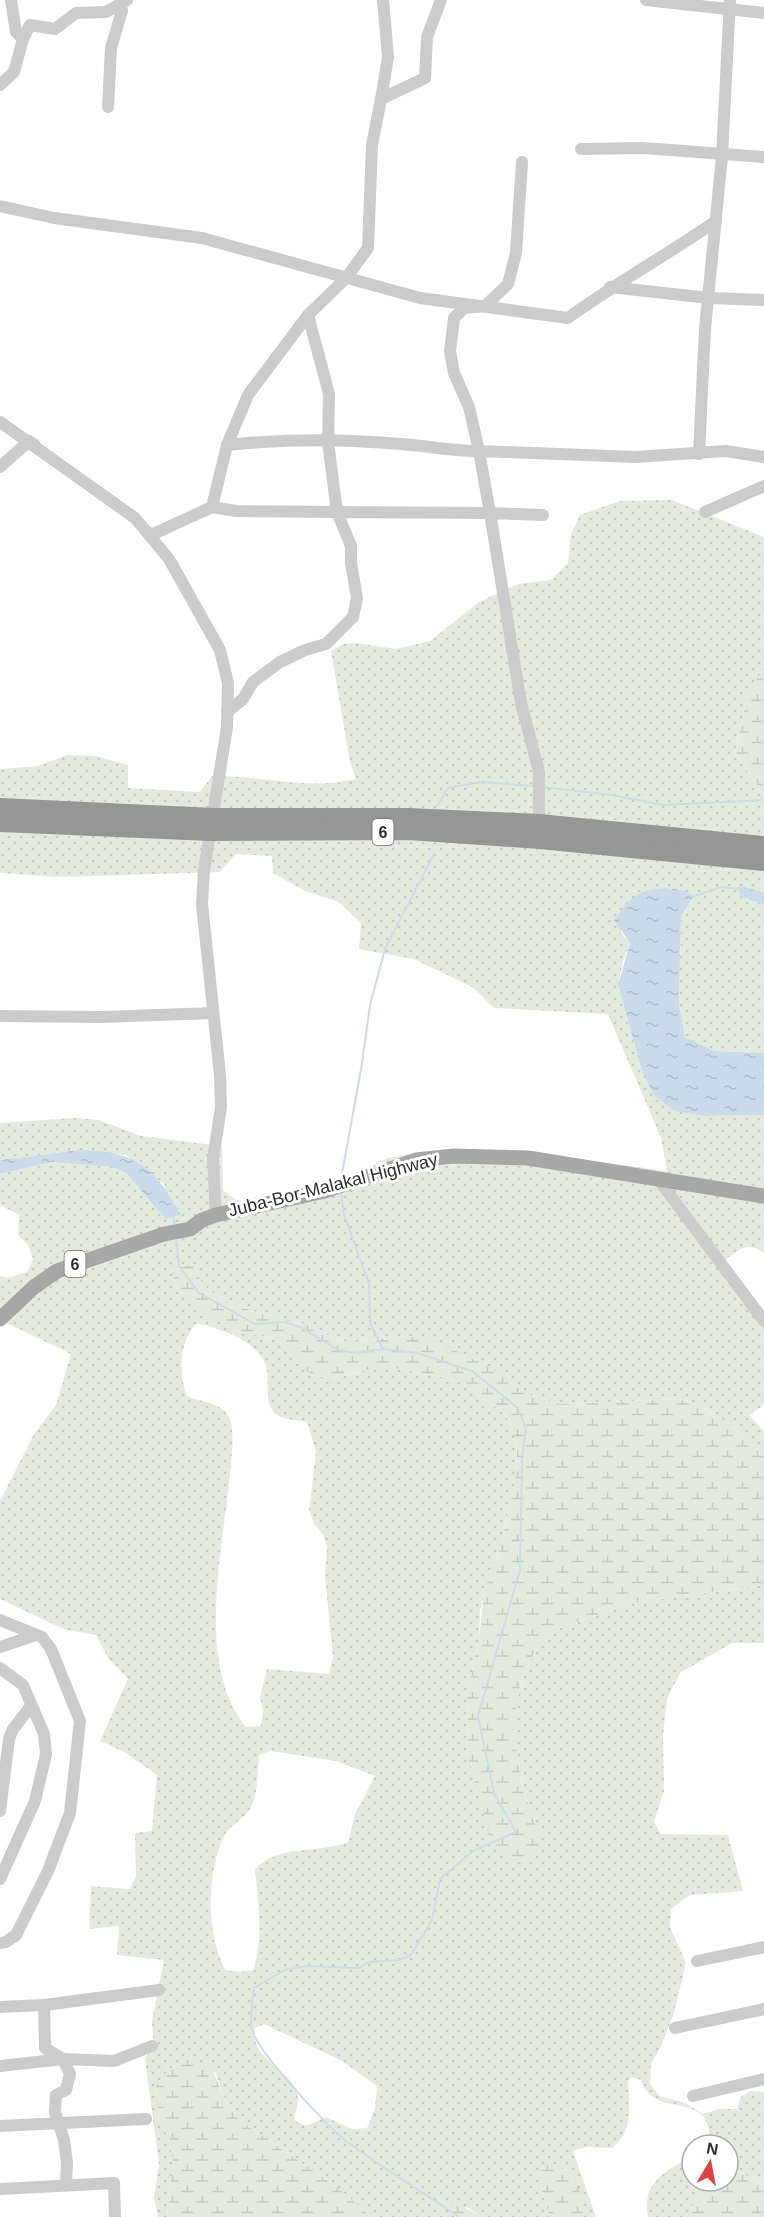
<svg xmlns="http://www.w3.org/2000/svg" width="764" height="2217" viewBox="0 0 764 2217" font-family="Helvetica,sans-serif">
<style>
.grass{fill:url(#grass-dots);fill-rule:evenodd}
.wetland{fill:url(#wetland-marsh)}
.water{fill:url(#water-ripples)}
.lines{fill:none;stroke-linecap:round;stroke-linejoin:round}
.stream{stroke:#ccdbea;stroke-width:2}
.minor{stroke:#ccc;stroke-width:12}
.major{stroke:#a7a7a7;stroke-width:15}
.highway{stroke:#969696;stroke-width:18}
.labels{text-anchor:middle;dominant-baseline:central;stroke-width:6;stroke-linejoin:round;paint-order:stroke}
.shield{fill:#fff;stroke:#6d6d6d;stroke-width:1.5}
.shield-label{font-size:16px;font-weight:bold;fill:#2f2f2f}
.street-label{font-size:18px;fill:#2f2f2f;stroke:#fff}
</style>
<defs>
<pattern id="grass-dots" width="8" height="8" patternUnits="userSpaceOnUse" patternTransform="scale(1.5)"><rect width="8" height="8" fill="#e4ebde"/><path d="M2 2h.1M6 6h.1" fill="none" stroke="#c4cabf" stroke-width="1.8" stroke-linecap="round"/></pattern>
<pattern id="wetland-marsh" width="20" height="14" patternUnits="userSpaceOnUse" patternTransform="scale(1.5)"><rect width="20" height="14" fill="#e4ebde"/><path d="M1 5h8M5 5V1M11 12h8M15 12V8" fill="none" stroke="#c4cabf"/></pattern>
<pattern id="water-ripples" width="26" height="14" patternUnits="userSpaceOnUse" patternTransform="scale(1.5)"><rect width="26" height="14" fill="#ccdbea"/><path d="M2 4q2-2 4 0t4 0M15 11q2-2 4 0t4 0" fill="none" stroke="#b0bcc9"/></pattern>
</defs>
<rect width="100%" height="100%" fill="#fff"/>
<g class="grass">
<path d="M672,500L764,537V670L748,690L735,754L764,795V892L758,890L740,896L764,905V1053L715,1051L685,1037L679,1003L681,917L694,897L683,890L665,888L620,932L630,943L623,961L618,985L641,1068L705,1116L764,1115V1253C748,1241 739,1249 725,1260L764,1311V1405L749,1415L764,1431V1455C739,1431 713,1407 678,1399L560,1404L526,1394L406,1336L350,1342L334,1339L309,1325L252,1311L213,1293L202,1284L193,1264L171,1270L177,1288L186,1298L237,1331L277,1339L306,1371L332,1379L375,1368H393L434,1375L463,1383L506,1415L517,1445L516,1477L500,1548L484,1592L480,1611L479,1637L467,1696L468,1757L539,1835L524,1791L513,1729L520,1686L536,1648L558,1629L630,1603L764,1585V1643H732L680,1673L667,1699L663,1736L664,1791L654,1822L661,1834L728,1835L743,1891L690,1895L671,1909L670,1927L686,1963L673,2016L661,2046L651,2064L650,2084L660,2096L685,2103L703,2114L719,2109H737L741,2097L750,2091L764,2092V2186L738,2170L728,2172V2145H708C710,2139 710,2133 708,2127C701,2094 652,2117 641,2080L632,2077L628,2081C629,2105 634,2131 612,2148L587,2147L573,2151L596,2217H584L582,2202L540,2186L550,2217H481L467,2207L451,2208L456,2217H371L337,2187L239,2120L222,2094L216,2073L189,2059L169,2069L156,2086L159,2122L169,2138L173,2160L167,2217H158L154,2197L159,2164L145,2058L154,2048L152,2021L164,1960L117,1955L119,1926L89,1929L91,1886L130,1889L136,1876L135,1833L152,1831L157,1775L126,1753L100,1741L128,1679L108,1658L96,1635L66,1630L0,1599V1501L34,1434L56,1405L71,1354L0,1320V1276L8,1278L27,1272L33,1259L28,1245L18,1235L19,1215L0,1205V1174L52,1162L111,1167L126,1173L165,1219V1185L126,1155L78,1150L0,1160V1123L74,1118L99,1120L141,1136L222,1146L223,1190L235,1199L244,1202L311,1187L363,1170L388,1158L428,1151L539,1154L667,1171L661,1138L608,1014L494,1008L474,988L414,959L359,949L361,923L339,902L305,891L273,873L272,856L236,854L220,872L61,877L0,873V769L38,766L67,755L96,756L128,765V788L200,792L212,776C260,775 308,791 356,779L350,762L331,651L343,644L356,643L396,649L430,641L479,602L518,584L551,580L568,563L571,534L580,515L620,501ZM197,1323C220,1329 253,1339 264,1361C273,1378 260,1406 279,1416C286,1420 299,1420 307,1422L316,1452L309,1510L314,1524L323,1534L327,1548L325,1576L333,1658L329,1674L267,1669L260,1697L263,1712L261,1726L246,1727C193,1664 225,1539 231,1464C232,1451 235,1426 228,1415C219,1402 201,1402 187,1396C178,1372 179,1342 197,1323ZM271,1751L336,1761L375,1776L355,1814L348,1842C318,1854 278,1844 255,1869C258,1901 264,1939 253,1970L239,1972L225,1970C206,1931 206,1875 224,1836C229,1826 240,1821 247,1813C259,1799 257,1773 259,1755ZM264,2024L342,2061L377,2086L375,2108L367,2128L352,2129L326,2117L306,2126L294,2120C295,2111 300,2102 297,2092C290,2069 249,2060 255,2028Z"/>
<path d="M692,2157V2181H710L693,2205L690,2217H648C641,2183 666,2170 692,2157Z"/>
</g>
<g class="wetland">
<polygon points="764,670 764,795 735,754 748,690"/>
<path d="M193,1264L202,1284L213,1293L252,1311L309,1325L334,1339L350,1342L406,1336L434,1340L490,1367L526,1394L560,1404L678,1399C713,1407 739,1431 764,1455V1585L630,1603L558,1629L536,1648L520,1686L513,1729L524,1791L539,1835L541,1849L533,1860C509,1866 499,1856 489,1835L468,1757L467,1696L479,1637L484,1592L500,1548L516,1477L517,1445L506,1415L463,1383L434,1375L393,1368H375L332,1379L319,1377L306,1371L277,1339L237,1331L197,1311L177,1288L171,1269Z"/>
<polygon points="189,2059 212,2067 222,2094 239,2120 337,2187 371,2217 167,2217 173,2160 169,2138 159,2122 156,2086 169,2069"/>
<path d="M548,2164C577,2169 581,2190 584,2217H550L540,2186L538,2173Z"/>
<polygon points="738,2170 764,2186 764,2217 690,2217 693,2205 710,2181 728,2181 728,2172"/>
<polygon points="454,2201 481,2217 456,2217 451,2208"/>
</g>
<g class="water">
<polygon points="738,886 764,892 764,905 740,896"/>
<path d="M665,888L684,890L694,896L681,917L679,1003L685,1037L715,1051L764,1053V1115L705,1116L674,1111L654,1096L641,1068L618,985L630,943L614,920C631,897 636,890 665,888Z"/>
<path d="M78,1150C135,1151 154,1165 181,1215L165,1219L126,1173L111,1167L52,1162L0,1174V1160Z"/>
</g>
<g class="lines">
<g class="stream">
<polyline points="543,787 612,795 663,805 764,800"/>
<polyline points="437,806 448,788 481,782 534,786"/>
<polyline points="694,896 721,887 740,889"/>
<polyline points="341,1179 362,1064 370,1005 385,949 434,854"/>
<polyline points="341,1191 344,1215 369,1283 370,1323 383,1349"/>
<polyline points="173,1215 175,1227"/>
<path d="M176,1239L179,1266L199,1293L255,1324L285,1322L302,1328L338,1350L356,1353L383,1349L417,1353L472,1371L518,1408L526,1429L522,1458L520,1570L478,1716L494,1793L516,1832L473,1851L440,1879L432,1920L411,1955L399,1960L368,1962L359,1968L307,1966L285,1970L254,1988C252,2000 251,2013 251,2025C251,2046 327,2126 345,2140C382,2168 421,2191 459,2217"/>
</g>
<g class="minor">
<polyline points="646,0 764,13"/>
<polyline points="23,39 30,25 55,29 76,13 106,12 127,0"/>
<polyline points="0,85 14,72 23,39 16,32 11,0"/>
<polyline points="381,99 388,57 383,0"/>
<polyline points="108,107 111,48 122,11 120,0"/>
<polyline points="581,149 643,148 764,157"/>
<path d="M0,206L54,218L202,238L420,298L568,318C616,283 667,255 716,221"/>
<polyline points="610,287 709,298 764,300"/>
<polyline points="0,422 135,518 169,559 220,650 228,683 227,727 204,870 202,904 220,1075 221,1107 213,1159 216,1215"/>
<path d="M227,445C282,439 346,439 401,444C428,446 452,451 479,451L469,407L454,373L450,351L454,318L464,308L485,306L508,284L516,253L522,162"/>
<polyline points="699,454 705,329 722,156 730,0"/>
<polyline points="0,467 29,441 35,445"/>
<polyline points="212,507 236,511 337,512 328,442 329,394 308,315"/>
<polyline points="705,512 764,486"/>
<polyline points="146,531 151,535 212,507 227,445 248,395 308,315 346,278 368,248 372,145 381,99 425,78 427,37 441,0"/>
<polyline points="227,712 243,699 253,682 280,662 305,650 326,644 353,617 357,598 351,563 351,546 337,512 490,513 479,451 635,457 726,451 764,457"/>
<polyline points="539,823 539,772 521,703 490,513 543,515"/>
<polyline points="0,1016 102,1017 213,1013"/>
<polyline points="658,1179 764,1321"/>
<polyline points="0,1620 42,1637 51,1649 80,1721 70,1813 48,1871 16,1935 6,1942 0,1943"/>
<polyline points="0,1647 36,1635"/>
<polyline points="0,1668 23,1685 44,1734 46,1754 35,1801 0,1879"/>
<polyline points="0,1811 9,1739 13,1729 31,1706"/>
<polyline points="697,1961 764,1947"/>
<polyline points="44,2005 45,2048 63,2059 70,2074 66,2090 56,2095 55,2112 64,2140 67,2163 66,2183"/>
<polyline points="0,2007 44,2005 159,1990"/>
<polyline points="675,2028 764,2009"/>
<polyline points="0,2066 63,2059 114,2061 152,2046"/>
<polyline points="693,2096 764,2079"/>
<polyline points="0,2126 146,2119"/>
<polyline points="0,2189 114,2183 115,2217"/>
</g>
<polyline class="major" points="0,1319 34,1287 57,1271 164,1234 190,1229 202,1220 216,1215 325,1191 416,1160 454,1156 528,1158 764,1196"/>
<g class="highway">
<polyline points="0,807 214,817 409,817 539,823 764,845"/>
<polyline points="0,823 211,832 409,831 540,840 764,862"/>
</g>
</g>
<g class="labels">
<g class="shield">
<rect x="372.5" y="819" width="21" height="26" rx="4.5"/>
<rect x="64.5" y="1251" width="21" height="26" rx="4.5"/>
</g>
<g class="shield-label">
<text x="383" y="832">6</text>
<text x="75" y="1264">6</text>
</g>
<g class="street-label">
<text transform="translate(333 1185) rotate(-14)">Juba-Bor-Malakal Highway</text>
</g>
</g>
<g transform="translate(710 2163) rotate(10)"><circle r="28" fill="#ffffff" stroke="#acacac" stroke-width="1.5"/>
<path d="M0-4.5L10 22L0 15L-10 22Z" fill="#d8463f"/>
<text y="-9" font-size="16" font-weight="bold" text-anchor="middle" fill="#2f2f2f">N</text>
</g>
</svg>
